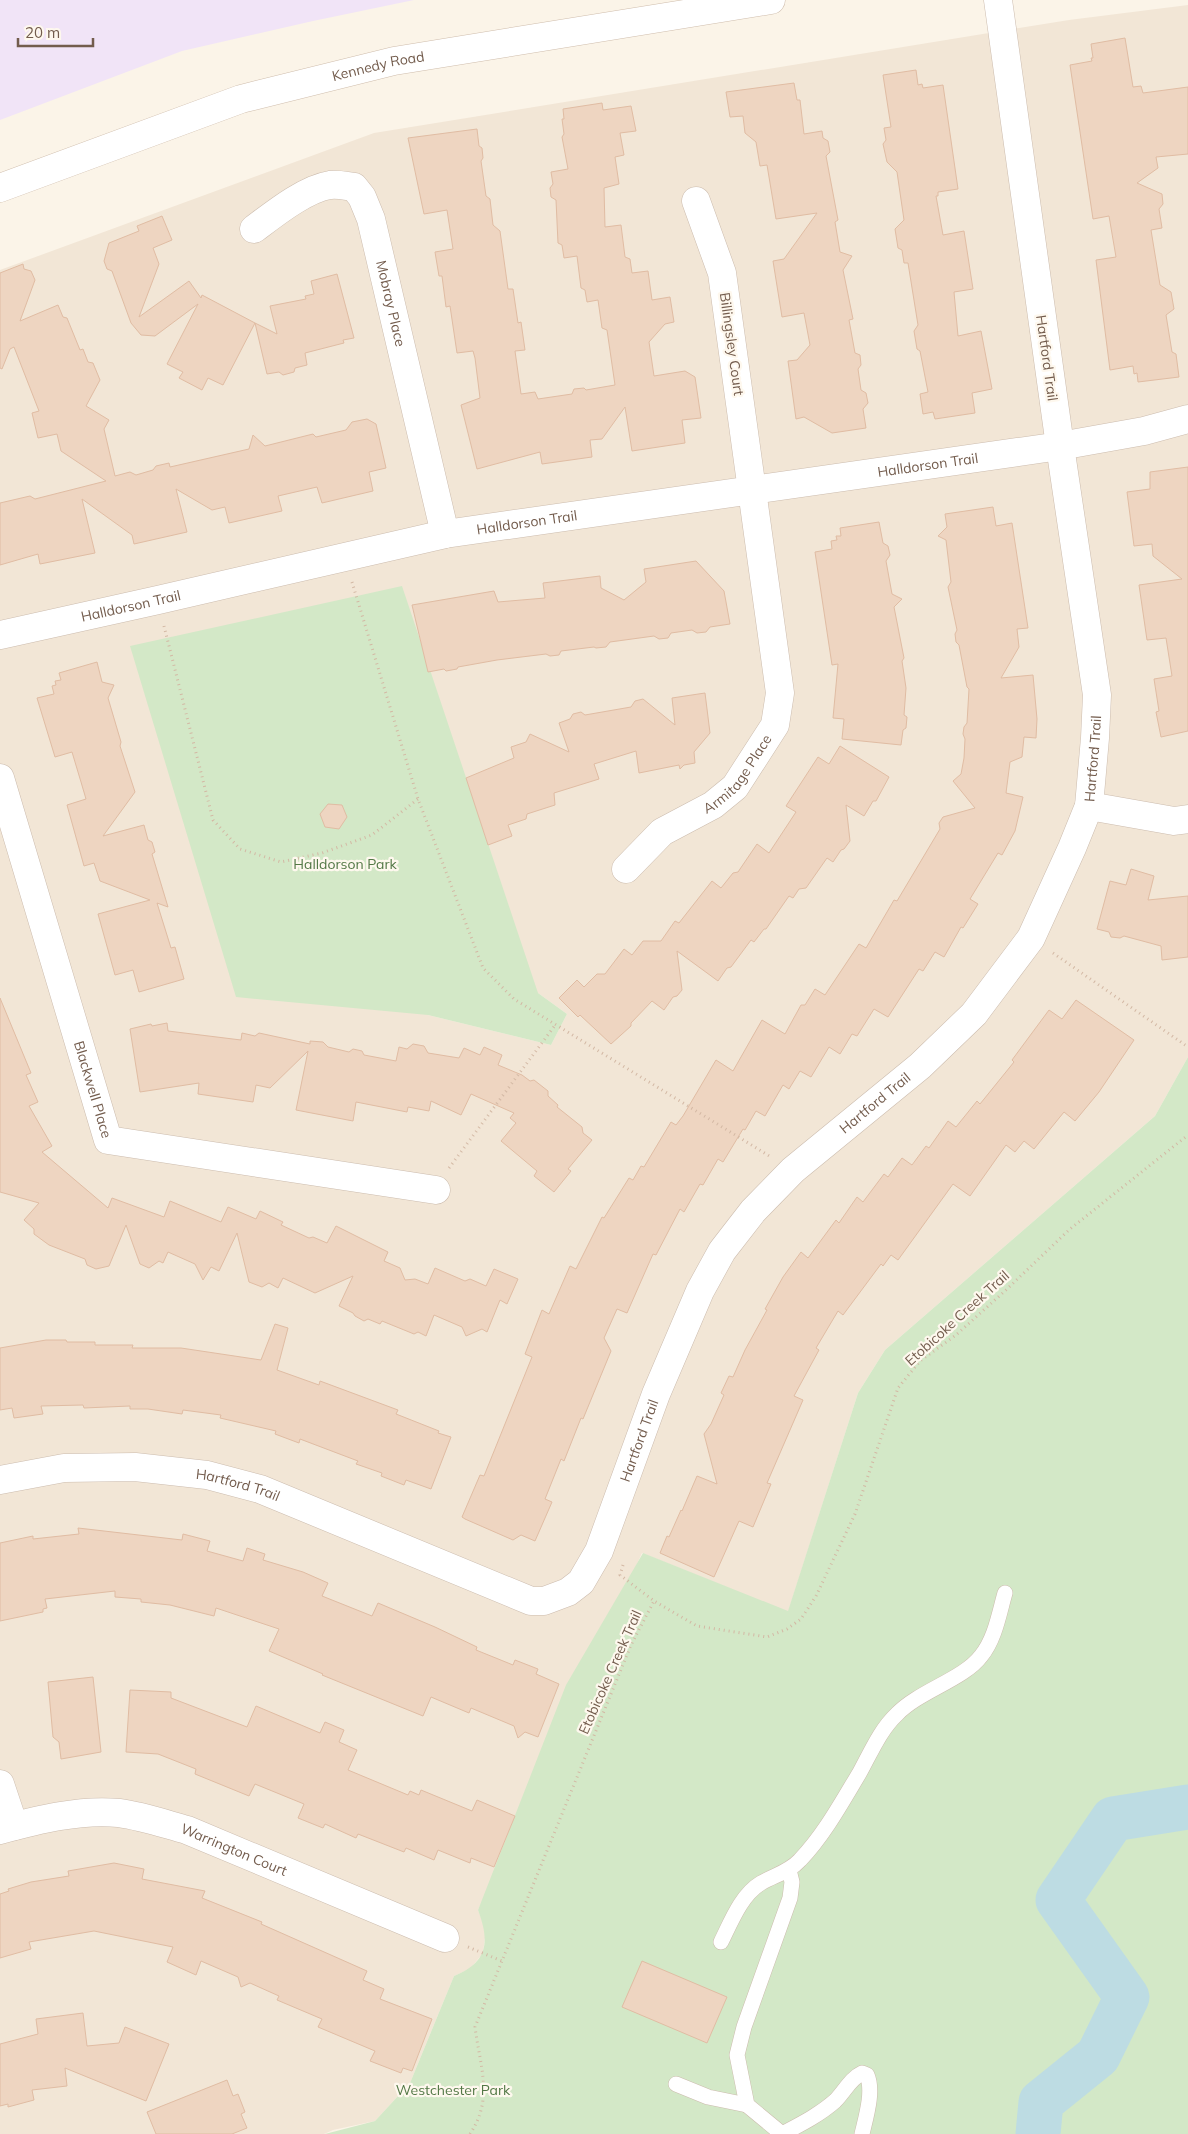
<svg xmlns="http://www.w3.org/2000/svg" width="1188" height="2134" viewBox="0 0 1188 2134" font-family="Mulish,sans-serif">
<style>
.residential{fill:#f2e6d6;fill-rule:evenodd}
.education{fill:#f1e4f7}
.green{fill:#d3e8c7}
.lines{fill:none;stroke-linecap:round;stroke-linejoin:round}
.river{stroke:#bddce3;stroke-width:45}
.building{fill:#eed5c1;stroke:#e0bca3}
.lane-casing{stroke:#ccbcae;stroke-width:16}
.street-casing{stroke:#ccbcae;stroke-width:29}
.secondary-casing{stroke:#cfbdac;stroke-width:29}
.path{stroke:#d3b8a4;stroke-width:3;stroke-dasharray:1 4;stroke-linecap:butt}
.lane{stroke:#fff;stroke-width:15}
.street{stroke:#fff;stroke-width:28}
.secondary{stroke:#fff;stroke-width:28}
.labels{text-anchor:middle;dominant-baseline:central;stroke-width:4.5;stroke-linejoin:round;paint-order:stroke}
.street-label{font-size:14px;fill:#735c4d;stroke:#fef8ee}
.park-label{font-size:14px;fill:#537846;stroke:#fef8ee}
</style>
<rect width="100%" height="100%" fill="#fbf4e8"/>
<path class="residential" d="M1188,5V1057L1155,1116L885,1350L858,1393L788,1612L642,1553L478,1910L486,1930L483,1953L470,1969L454,1976L410,2083L375,2121L333,2130L324,2134H0V270L374,133L1069,20ZM538,993L567,1014L551,1045L428,1015Z"/>
<polygon class="education" points="0,0 414,0 313,21 182,51 0,120"/>
<g class="green">
<polygon points="402,586 538,993 567,1014 551,1045 428,1015 236,997 130,646"/>
<path d="M1188,1057V2134H325L375,2121L410,2083L454,1976C488,1962 490,1942 478,1910L566,1685L643,1553L788,1611L858,1393L885,1350L1155,1116Z"/>
</g>
<g class="lines">
<polyline class="river" points="1038,2134 1041,2102 1098,2056 1127,1997 1058,1900 1113,1819 1188,1807"/>
</g>
<g class="building">
<polygon points="1125,38 1133,87 1141,86 1143,93 1188,87 1188,154 1156,157 1158,168 1137,183 1162,194 1163,204 1159,209 1162,228 1151,230 1160,285 1171,292 1174,309 1166,315 1172,352 1176,354 1179,377 1138,382 1137,373 1134,374 1133,366 1110,370 1096,260 1116,257 1109,216 1093,219 1070,65 1092,61 1091,58 1093,58 1091,44"/>
<polygon points="916,70 918,85 922,84 923,88 943,85 958,189 938,192 938,196 936,196 943,235 964,231 973,289 954,292 958,336 981,331 992,389 972,393 975,413 935,419 933,412 923,414 920,394 928,392 920,351 917,349 914,331 918,325 908,263 904,263 902,250 898,248 895,229 904,220 897,172 887,162 883,144 886,140 884,128 891,127 883,75"/>
<polygon points="794,83 797,100 800,100 804,134 822,131 823,138 828,141 830,152 826,156 838,220 835,222 840,252 852,256 843,270 853,319 849,320 855,353 860,355 861,365 858,369 861,390 866,393 868,403 863,409 866,428 832,433 804,417 796,419 788,361 797,360 810,345 804,313 782,317 773,261 784,259 817,213 776,219 767,165 760,166 756,142 745,133 743,116 730,117 726,92"/>
<polygon points="602,103 603,110 631,106 636,131 620,133 624,155 615,157 619,184 604,188 605,227 621,225 625,257 630,259 632,273 648,271 652,300 670,297 674,322 665,324 649,342 654,376 685,371 695,377 701,418 682,420 685,443 632,451 625,407 602,439 590,440 592,457 542,464 540,452 477,469 461,405 480,398 475,358 473,351 457,353 450,306 446,307 442,276 439,276 435,252 453,249 447,210 424,214 408,138 477,129 479,146 482,148 483,158 481,161 486,196 490,199 493,225 500,231 508,289 513,289 518,323 521,322 525,350 515,351 521,394 535,392 538,399 572,394 574,389 584,388 586,390 615,385 607,330 602,328 598,300 587,302 585,290 581,288 577,256 564,258 562,245 558,243 556,200 551,197 550,188 553,184 551,172 568,169 562,137 564,134 562,119 564,119 563,109"/>
<polygon points="162,216 172,240 153,248 159,264 139,317 189,281 201,298 202,295 255,323 223,385 208,378 202,390 179,378 183,372 167,364 198,304 155,336 141,335 131,323 112,271 107,269 104,261 109,243 139,231 137,226"/>
<polygon points="23,264 24,269 31,271 35,280 20,321 58,305 63,317 67,318 80,350 83,349 88,362 93,363 100,380 86,406 109,420 104,429 115,476 130,472 136,475 153,470 156,466 169,463 170,467 249,449 253,435 265,446 313,434 316,437 346,430 352,422 367,419 376,424 386,468 369,472 373,491 322,503 317,487 278,496 282,511 229,523 225,507 212,510 176,489 187,532 134,544 132,535 82,499 95,553 40,564 38,554 0,565 0,503 30,496 35,499 106,481 61,451 57,434 38,438 32,413 39,411 14,347 10,349 2,369 0,368 0,273"/>
<polygon points="337,274 354,338 343,340 344,343 305,353 307,365 295,368 294,372 283,375 279,372 267,374 255,323 277,334 270,306 306,299 305,296 314,294 311,281"/>
<polygon points="1188,467 1188,731 1161,737 1156,712 1159,711 1154,679 1172,676 1166,638 1147,640 1139,585 1182,579 1153,556 1152,544 1134,546 1127,492 1150,489 1150,472"/>
<polygon points="993,507 996,526 1012,523 1028,628 1017,629 1019,647 1001,678 1033,675 1037,719 1036,738 1024,737 1022,757 1010,762 1006,793 1023,797 1015,831 1002,855 998,853 970,899 978,904 963,928 961,927 944,957 935,952 923,971 919,969 888,1017 874,1009 857,1036 852,1034 840,1054 829,1047 811,1077 800,1071 789,1089 783,1085 765,1116 756,1111 745,1130 743,1129 723,1162 718,1159 703,1185 700,1184 684,1212 680,1209 656,1255 653,1254 627,1313 617,1309 604,1338 611,1351 583,1419 581,1418 564,1461 561,1459 545,1499 552,1502 535,1541 521,1535 513,1540 465,1519 462,1517 480,1475 484,1476 532,1357 525,1354 542,1310 549,1314 570,1266 576,1269 602,1217 604,1218 629,1178 633,1180 641,1166 644,1167 671,1122 676,1125 683,1116 716,1060 733,1071 762,1020 785,1034 801,1005 805,1005 815,989 825,995 859,944 866,948 894,900 897,901 940,829 939,823 943,817 975,808 953,781 961,774 964,758 965,739 963,734 964,727 967,723 969,689 967,687 959,645 956,642 955,634 957,630 948,587 951,582 946,540 938,536 947,527 945,514"/>
<polygon points="879,522 883,543 888,546 890,555 886,561 892,594 902,599 894,607 904,658 902,661 906,688 904,715 907,717 906,728 903,730 901,745 842,739 844,719 833,718 838,664 832,665 815,552 832,549 831,541 837,540 836,536 841,536 840,528"/>
<polygon points="696,561 724,591 730,624 710,627 706,632 697,633 692,630 671,633 668,638 659,639 654,636 610,642 606,647 596,648 594,647 561,651 559,655 550,656 546,654 497,660 458,667 457,669 446,671 444,669 428,672 412,605 494,591 498,602 545,598 543,583 600,576 601,588 624,600 646,582 644,569"/>
<polygon points="97,662 102,682 114,685 108,698 121,742 120,746 135,792 103,836 144,825 148,840 152,842 155,852 152,854 168,907 157,903 171,948 175,947 184,979 139,992 133,970 115,975 98,914 150,900 100,881 94,863 84,866 67,805 86,799 81,782 72,752 55,757 37,698 54,694 52,686 56,685 55,681 61,680 59,673"/>
<polygon points="705,693 710,733 694,752 695,763 684,765 680,769 679,765 639,773 636,751 594,764 599,779 554,793 555,805 527,814 526,819 508,825 512,836 488,845 466,778 514,758 511,747 526,742 530,734 569,752 559,723 570,719 573,714 581,712 585,715 631,707 635,701 643,699 675,725 672,698"/>
<polygon points="840,746 889,777 876,801 873,801 864,816 846,805 850,841 844,849 841,850 833,862 827,858 806,888 799,889 793,898 789,896 766,929 764,929 754,942 751,940 731,967 727,968 718,981 677,951 682,990 677,996 673,997 664,1010 652,1001 631,1023 631,1026 611,1044 580,1015 578,1017 559,998 577,980 584,987 597,974 605,974 624,949 632,955 643,941 661,941 675,921 679,923 712,881 721,888 733,873 738,872 757,844 769,853 796,812 786,806 818,757 829,764"/>
<polygon points="328,804 342,805 347,817 339,829 325,827 320,814"/>
<polygon points="1131,869 1154,876 1148,900 1188,896 1188,957 1162,960 1161,946 1124,936 1120,938 1111,937 1109,932 1097,929 1110,881 1126,885"/>
<polygon points="0,998 31,1073 26,1075 38,1102 29,1106 52,1146 42,1152 108,1208 112,1198 164,1217 170,1201 221,1222 228,1207 256,1219 260,1211 283,1222 281,1225 309,1238 313,1237 327,1243 336,1226 388,1252 384,1261 400,1268 405,1280 415,1279 428,1284 435,1268 465,1281 470,1279 486,1286 494,1269 518,1279 507,1304 500,1300 487,1332 482,1329 466,1336 462,1327 434,1315 426,1336 418,1332 414,1334 382,1321 380,1324 368,1319 364,1321 355,1316 353,1313 339,1306 353,1276 315,1293 283,1278 278,1288 269,1283 262,1287 249,1282 237,1233 219,1271 211,1267 203,1280 195,1264 168,1252 163,1263 159,1261 149,1268 140,1264 126,1225 109,1266 96,1269 87,1265 85,1259 49,1245 34,1234 34,1229 24,1220 39,1203 0,1192"/>
<polygon points="1076,1000 1134,1040 1099,1092 1075,1121 1064,1112 1034,1149 1024,1141 1015,1152 1006,1145 970,1196 953,1184 898,1260 891,1255 883,1266 881,1264 843,1315 838,1311 816,1348 819,1350 794,1396 803,1400 767,1483 771,1484 753,1527 739,1521 714,1577 660,1553 667,1536 669,1537 681,1510 682,1511 697,1476 717,1484 704,1434 711,1424 724,1395 721,1393 729,1376 733,1377 745,1350 767,1310 765,1309 783,1277 801,1252 808,1258 836,1220 839,1223 857,1197 863,1202 884,1174 888,1177 902,1158 912,1165 926,1146 929,1148 948,1121 956,1127 977,1101 980,1104 1014,1062 1012,1060 1049,1010 1062,1019"/>
<polygon points="167,1023 168,1031 241,1040 242,1033 255,1036 259,1033 310,1044 310,1041 323,1042 328,1047 349,1052 353,1049 362,1051 364,1055 396,1061 399,1047 407,1049 413,1044 424,1046 428,1053 459,1058 464,1048 480,1055 484,1047 502,1055 498,1065 522,1075 530,1081 534,1080 548,1091 548,1096 558,1105 557,1107 582,1127 583,1133 592,1140 568,1169 571,1171 554,1192 534,1176 537,1171 501,1141 516,1123 510,1118 514,1113 471,1094 461,1115 431,1101 429,1111 408,1107 407,1112 356,1102 353,1121 296,1110 308,1051 270,1088 256,1085 253,1102 198,1094 199,1083 140,1092 130,1029 151,1024 152,1026"/>
<polygon points="275,1324 288,1328 277,1370 319,1385 320,1381 398,1410 396,1414 439,1431 438,1433 451,1437 431,1489 406,1480 404,1485 381,1476 382,1473 356,1464 358,1461 300,1439 299,1443 275,1434 276,1431 220,1418 221,1415 183,1410 182,1414 148,1409 130,1409 130,1406 84,1408 83,1405 41,1406 43,1414 14,1418 12,1408 0,1410 0,1348 46,1340 66,1340 67,1342 95,1342 95,1345 133,1345 132,1348 181,1348 261,1360"/>
<polygon points="78,1528 182,1540 183,1534 210,1541 207,1551 243,1561 247,1548 265,1554 263,1560 303,1572 328,1583 322,1596 372,1616 378,1603 435,1627 477,1647 476,1650 513,1665 515,1660 538,1669 536,1674 559,1684 538,1737 525,1732 518,1738 514,1726 471,1708 469,1713 431,1697 423,1716 322,1675 323,1674 269,1651 279,1629 216,1608 214,1616 170,1605 141,1602 141,1599 115,1597 115,1591 45,1599 47,1608 43,1609 43,1612 0,1621 0,1543 33,1536 33,1539 79,1534"/>
<polygon points="93,1677 101,1752 61,1759 59,1742 53,1737 48,1682"/>
<polygon points="130,1690 171,1692 171,1698 247,1727 256,1706 320,1733 325,1722 344,1730 339,1742 357,1750 348,1770 408,1795 410,1791 419,1795 421,1790 472,1811 477,1800 515,1816 494,1867 471,1858 470,1863 438,1850 434,1860 406,1848 404,1852 358,1834 356,1838 325,1824 323,1828 298,1818 304,1804 255,1784 249,1796 195,1774 196,1769 158,1754 126,1752"/>
<polygon points="114,1863 144,1869 142,1879 205,1891 202,1898 262,1922 261,1924 367,1971 363,1980 384,1989 380,1999 432,2019 412,2071 403,2068 401,2073 370,2061 375,2051 318,2027 322,2019 277,2000 279,1996 250,1983 241,1987 238,1977 201,1961 196,1975 167,1962 173,1947 94,1931 29,1942 31,1949 0,1958 0,1894 9,1891 8,1889 31,1882 69,1876 68,1871"/>
<polygon points="642,1961 727,1997 707,2043 622,2007"/>
<polygon points="83,2013 87,2046 119,2043 125,2027 169,2044 146,2101 65,2068 67,2086 32,2090 34,2100 8,2107 8,2104 0,2106 0,2044 38,2034 36,2019"/>
<polygon points="227,2080 233,2096 238,2094 245,2112 241,2114 247,2128 232,2134 156,2134 147,2112"/>
</g>
<g class="lines">
<defs>
<g id="lane">
<path d="M721,1942C731,1922 741,1895 761,1883C775,1875 789,1872 800,1860C824,1835 842,1802 860,1772C871,1752 880,1730 897,1714C919,1691 964,1679 981,1656C995,1639 999,1614 1005,1593"/>
<polyline points="676,2084 708,2097 747,2105"/>
<polyline points="782,2134 747,2105 737,2055 744,2027 790,1898 792,1882 789,1870"/>
<path d="M782,2134C801,2124 819,2115 835,2101C844,2092 851,2078 862,2073L867,2075C874,2091 866,2117 862,2134"/>
</g>
<g id="street">
<path id="s1" d="M254,229C274,214 305,189 330,185C338,184 346,186 354,187L362,197L371,219L445,534"/>
<path id="s2" d="M0,635L158,600L445,534L1060,446L1144,431L1188,419"/>
<path id="s3" d="M0,778L108,1140L436,1190"/>
<polyline points="1089,806 1174,821 1188,819"/>
<path id="s4" d="M626,869L662,832L713,805L735,787L775,725L780,693L722,273L696,201"/>
<path id="s5" d="M0,1480L64,1468L135,1467L207,1475L260,1489L531,1601H544L568,1592L581,1582L599,1551L656,1394L700,1291L722,1251L753,1211L793,1170L920,1066L974,1014L1031,938L1072,848L1089,806L1095,738L1097,695L1060,446L998,0"/>
<polyline points="0,1784 14,1826"/>
<path id="s6" d="M0,1830C37,1820 80,1809 119,1813C142,1816 165,1824 187,1830L445,1938"/>
</g>
<g id="secondary">
<path id="s7" d="M0,188L241,99L394,61L771,0"/>
</g>
</defs>
<use href="#lane" class="lane-casing"/>
<use href="#street" class="street-casing"/>
<use href="#secondary" class="secondary-casing"/>
<g class="path">
<polyline points="352,582 418,799 483,968 514,999 771,1157"/>
<polyline points="164,626 213,820 240,849 281,862 322,853 372,835 418,799"/>
<polyline points="1053,953 1188,1047"/>
<polyline points="449,1168 556,1024"/>
<polyline points="623,1565 620,1575 654,1601 697,1626 767,1637 787,1629 801,1619 816,1596 855,1514 898,1388 920,1361 956,1335 1006,1290 1070,1229 1188,1135"/>
<polyline points="468,1947 502,1961"/>
<path d="M470,2134C494,2098 480,2067 475,2027L631,1645L654,1601"/>
</g>
<use href="#lane" class="lane"/>
<use href="#street" class="street"/>
<use href="#secondary" class="secondary"/>
</g>
<g class="labels">
<g class="street-label">
<text stroke="none"><textPath href="#s7" startOffset="398">Kennedy Road</textPath></text>
<text stroke="none"><textPath href="#s1" startOffset="236">Mobray Place</textPath></text>
<text transform="translate(732 344) rotate(82)">Billingsley Court</text>
<text transform="translate(1047 358) rotate(82)">Hartford Trail</text>
<text stroke="none"><textPath href="#s2" startOffset="944">Halldorson Trail</textPath></text>
<text stroke="none"><textPath href="#s2" startOffset="539">Halldorson Trail</textPath></text>
<text stroke="none"><textPath href="#s2" startOffset="134">Halldorson Trail</textPath></text>
<text stroke="none"><textPath href="#s5" startOffset="1606">Hartford Trail</textPath></text>
<text stroke="none"><textPath href="#s4" startOffset="149">Armitage Place</textPath></text>
<text stroke="none"><textPath href="#s3" startOffset="325">Blackwell Place</textPath></text>
<text stroke="none"><textPath href="#s5" startOffset="1186">Hartford Trail</textPath></text>
<text transform="translate(957 1318) rotate(-42)">Etobicoke Creek Trail</text>
<text stroke="none"><textPath href="#s5" startOffset="765">Hartford Trail</textPath></text>
<text stroke="none"><textPath href="#s5" startOffset="241">Hartford Trail</textPath></text>
<text transform="translate(610 1672) rotate(-66)">Etobicoke Creek Trail</text>
<text stroke="none"><textPath href="#s6" startOffset="242">Warrington Court</textPath></text>
</g>
<g class="park-label">
<text x="345" y="864">Halldorson Park</text>
<text x="453" y="2090">Westchester Park</text>
</g>
</g>
<path d="M18 38v8h75v-8" fill="none" stroke="#735c4d" stroke-width="2.5"/>
<text x="25" y="38" font-size="15" fill="#735c4d" stroke="#fef8ee" stroke-width="4" paint-order="stroke">20 m</text>
</svg>
